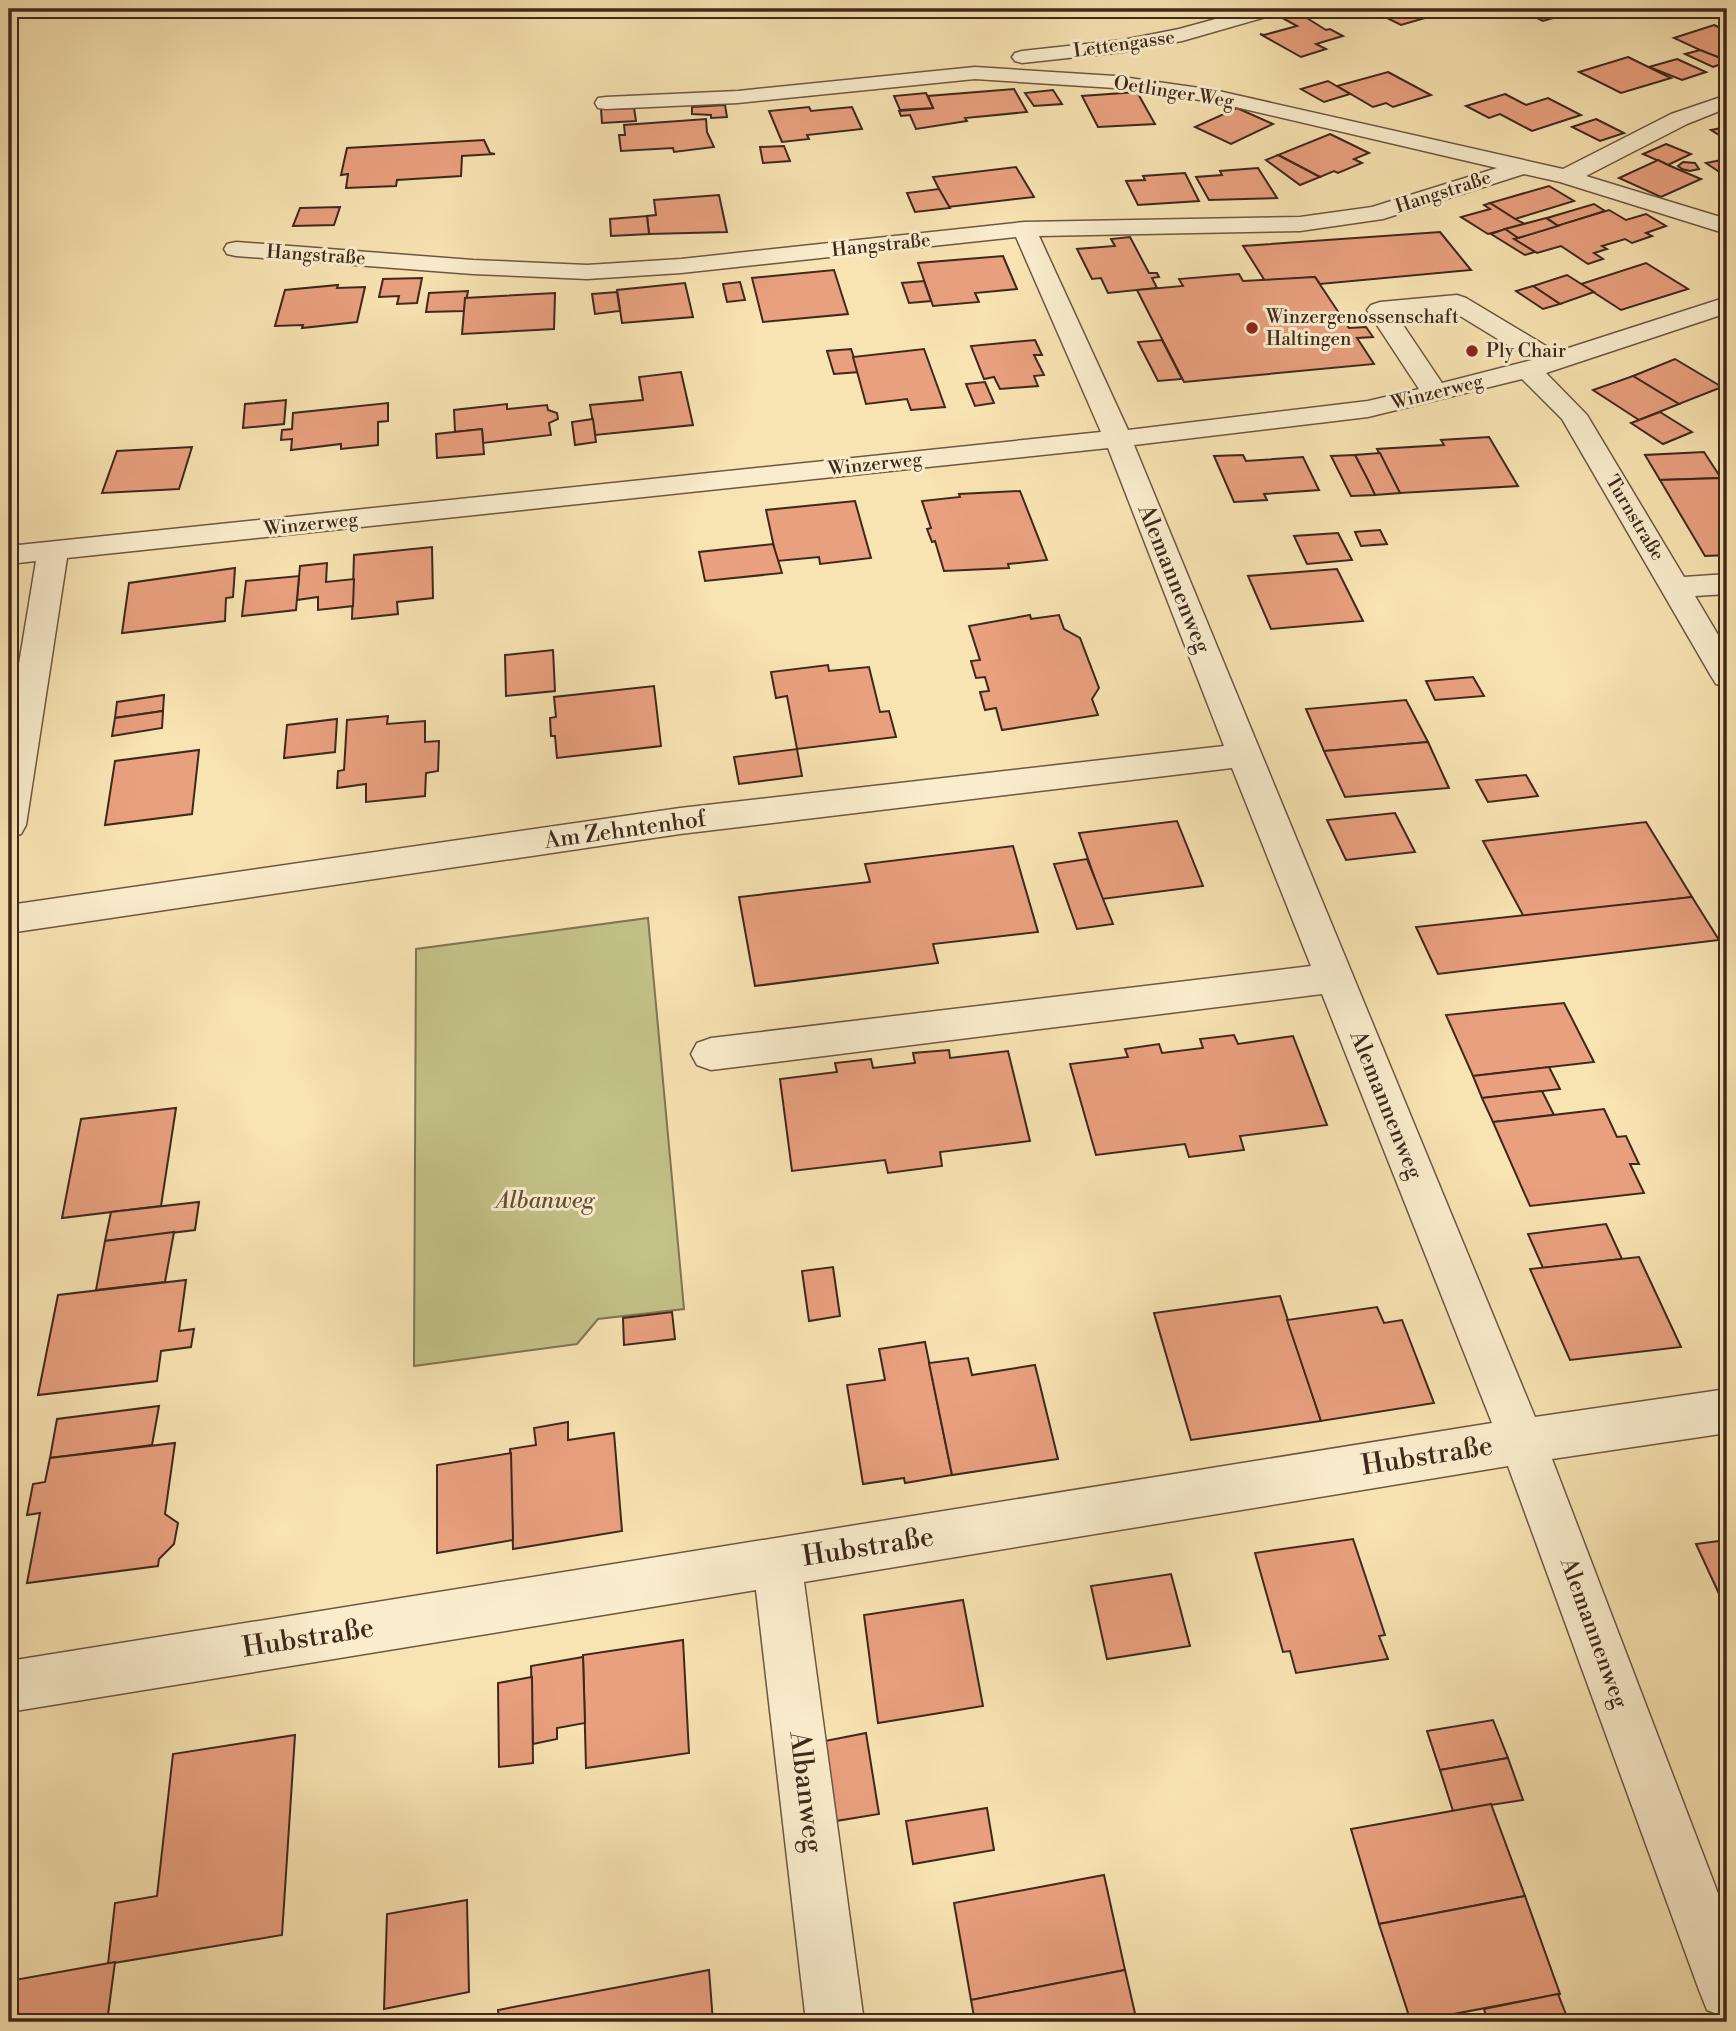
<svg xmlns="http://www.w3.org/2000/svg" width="1736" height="2031" viewBox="0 0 1736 2031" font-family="'Libre Bodoni',serif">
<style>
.green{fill:#c3c288;stroke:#817552;stroke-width:2}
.building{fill:#e9a07f;stroke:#3f281c;stroke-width:2}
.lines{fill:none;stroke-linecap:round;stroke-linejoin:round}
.minor-casing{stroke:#6d5742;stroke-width:3}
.minor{fill:#faedcd;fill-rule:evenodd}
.poi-dot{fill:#8f2418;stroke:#faedcd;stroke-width:2.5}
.labels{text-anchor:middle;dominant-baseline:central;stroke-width:6;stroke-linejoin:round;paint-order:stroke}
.far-street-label{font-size:19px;fill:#3f281c;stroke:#faedcd}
.far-poi-label{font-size:19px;fill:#3f281c;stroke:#faedcd;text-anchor:start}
.street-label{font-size:23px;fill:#3f281c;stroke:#faedcd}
.park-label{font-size:23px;font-style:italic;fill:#604e37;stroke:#faedcd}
.near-street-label{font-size:28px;fill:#3f281c;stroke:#faedcd}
</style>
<rect width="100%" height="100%" fill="#f8e3b2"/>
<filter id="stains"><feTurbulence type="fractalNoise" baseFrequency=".00286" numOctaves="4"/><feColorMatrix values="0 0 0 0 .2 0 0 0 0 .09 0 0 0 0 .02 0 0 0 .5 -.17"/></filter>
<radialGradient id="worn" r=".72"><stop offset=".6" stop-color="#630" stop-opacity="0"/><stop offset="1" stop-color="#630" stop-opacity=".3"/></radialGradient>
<polygon class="green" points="648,918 684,1309 598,1319 577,1344 414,1366 416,949"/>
<g class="building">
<polygon points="1369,9 1450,9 1453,10 1401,25"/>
<polygon points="1518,9 1575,9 1578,11 1543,21"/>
<polygon points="1294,10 1326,30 1330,29 1343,36 1316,44 1326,49 1301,57 1260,34 1264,35 1297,26 1277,15"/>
<polygon points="1714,25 1727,31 1727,54 1717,58 1674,38"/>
<polygon points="1700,50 1718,57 1727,62 1713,67 1685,54"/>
<polygon points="1628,57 1671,78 1621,93 1579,72"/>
<polygon points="1677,59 1706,72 1682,80 1649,67"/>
<polygon points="1388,72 1431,95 1393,107 1386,103 1373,107 1337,86"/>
<polygon points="1328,81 1350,94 1324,102 1301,89"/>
<polygon points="1014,89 1027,112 965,118 967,121 916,129 910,115 901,116 899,111 933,108 928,96"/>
<polygon points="1053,90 1062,104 1034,106 1025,93"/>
<polygon points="1137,92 1155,124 1098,127 1082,96"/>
<polygon points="926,93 933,108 900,110 894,96"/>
<polygon points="1505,94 1526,105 1548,98 1581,115 1532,131 1500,114 1489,118 1466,106"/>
<polygon points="725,105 727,117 711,118 711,115 692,114 692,107"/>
<polygon points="809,107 811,111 852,107 862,129 807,135 809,139 782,142 769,111"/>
<polygon points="634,108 636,121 602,123 601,109"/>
<polygon points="1237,108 1273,124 1231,144 1195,127"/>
<polygon points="706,119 707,132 714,147 674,152 673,148 621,151 619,135 625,135 624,125"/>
<polygon points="1596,119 1624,133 1600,141 1572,127"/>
<polygon points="1727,127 1727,140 1711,130"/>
<polygon points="1330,134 1369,153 1354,159 1362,163 1338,173 1334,171 1320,177 1278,155"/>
<polygon points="484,140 490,153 495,154 462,156 461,176 397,180 396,186 346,188 348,174 341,175 347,148"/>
<polygon points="1666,144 1691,154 1668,165 1643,154"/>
<polygon points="784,146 790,161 763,163 760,147"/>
<polygon points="1278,155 1320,177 1300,185 1266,160"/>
<polygon points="1727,159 1727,171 1721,173 1706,163"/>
<polygon points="1658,160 1668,165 1701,179 1661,197 1619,178"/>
<polygon points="1683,162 1695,163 1699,169 1690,171 1682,169 1678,166"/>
<polygon points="1016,167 1034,197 948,207 933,177"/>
<polygon points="1258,168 1277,198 1209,200 1196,177 1222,175 1220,171"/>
<polygon points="1185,173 1199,201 1138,205 1126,181 1145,180 1143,176"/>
<polygon points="1549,186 1574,201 1515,219 1490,203"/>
<polygon points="939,189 950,208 915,212 907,193"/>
<polygon points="719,195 727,232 649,234 647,216 656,215 654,200"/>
<polygon points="1490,203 1515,219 1525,224 1488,234 1461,217 1490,209 1484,205"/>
<polygon points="1594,204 1605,211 1558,226 1547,218"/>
<polygon points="340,207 334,225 293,226 300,208"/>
<polygon points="1609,210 1626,220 1646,214 1666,226 1646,233 1652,236 1632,243 1625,239 1602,246 1607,249 1594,253 1603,259 1588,264 1561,246 1537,253 1514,239"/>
<polygon points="647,216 649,234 611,236 610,219"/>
<polygon points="1546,218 1558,226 1518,238 1505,229"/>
<polygon points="1505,229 1518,238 1514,239 1535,252 1525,255 1491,234"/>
<polygon points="1440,232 1471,270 1320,284 1315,277 1265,281 1243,246"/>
<polygon points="1130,237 1149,273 1157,273 1159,277 1152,278 1157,288 1108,293 1101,278 1092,279 1077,249 1115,246 1111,239"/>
<polygon points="1003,256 1017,289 975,293 979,302 933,306 918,263"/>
<polygon points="1646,263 1688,289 1621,310 1581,284"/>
<polygon points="834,270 848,314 763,322 752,278"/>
<polygon points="1239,274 1243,281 1315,277 1349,328 1366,327 1373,337 1357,338 1374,364 1184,382 1137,290 1183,286 1179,279"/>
<polygon points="1567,275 1594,292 1560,304 1533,286"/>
<polygon points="422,278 417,303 397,304 399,296 379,297 383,279"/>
<polygon points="924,281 931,301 909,303 902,283"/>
<polygon points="740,282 745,300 727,302 723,284"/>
<polygon points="685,283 693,317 622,323 617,290"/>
<polygon points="338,285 337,288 365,287 357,322 302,328 303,325 275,326 285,290"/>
<polygon points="1533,286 1560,304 1543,309 1516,291"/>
<polygon points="468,291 464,311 426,312 429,293"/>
<polygon points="617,292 620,311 595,314 592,294"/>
<polygon points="555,293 554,329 462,334 465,298"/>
<polygon points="1035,340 1042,355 1034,355 1044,375 1034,376 1038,386 1000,389 994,377 984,379 971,346"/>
<polygon points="1162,340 1182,379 1158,381 1138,342"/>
<polygon points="851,349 859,372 834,374 827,351"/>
<polygon points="924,349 945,407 911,410 907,399 866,404 853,357"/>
<polygon points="1675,359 1722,387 1679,404 1633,376"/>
<polygon points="681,372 693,425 595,435 590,405 643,400 639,377"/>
<polygon points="1633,376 1679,404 1639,420 1593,390"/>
<polygon points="985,382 994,403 975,406 966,384"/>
<polygon points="286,400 284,424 243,428 245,404"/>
<polygon points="388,403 388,421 378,422 378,445 341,449 341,444 291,450 292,439 281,440 282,430 292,429 293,413"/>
<polygon points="507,404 507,409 547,405 548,410 557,413 558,419 549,423 551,435 483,443 482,429 455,432 454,410"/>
<polygon points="1660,412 1692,432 1663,444 1631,423"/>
<polygon points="593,419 596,442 575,445 572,422"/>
<polygon points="482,429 484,454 437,458 436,434"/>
<polygon points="1489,437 1518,486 1400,493 1377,449 1444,445 1441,440"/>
<polygon points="192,447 179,489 102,493 117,451"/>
<polygon points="1704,452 1721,478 1660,480 1645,455"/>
<polygon points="1380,453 1400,493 1375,495 1355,455"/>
<polygon points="1243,455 1246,461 1303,457 1319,490 1264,494 1267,500 1234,502 1214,456"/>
<polygon points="1355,455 1368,480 1375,495 1351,496 1331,456"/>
<polygon points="1722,478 1727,486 1727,555 1705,556 1660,480"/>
<polygon points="1020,491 1047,560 1008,564 1009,568 944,571 935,541 932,542 927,529 931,528 922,501 960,497 959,494"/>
<polygon points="855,501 871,558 820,564 819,557 777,561 766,510"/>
<polygon points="1380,530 1387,544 1361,546 1355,532"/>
<polygon points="1338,533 1352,560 1307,564 1294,536"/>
<polygon points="773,544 782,573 705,581 699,552"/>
<polygon points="432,547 433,598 397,602 398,614 352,619 354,555"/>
<polygon points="327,563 326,582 354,579 353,606 318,610 318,597 297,600 300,566"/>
<polygon points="235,568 233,597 226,598 225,621 122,633 129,583"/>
<polygon points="1337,569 1363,621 1271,629 1248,576"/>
<polygon points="299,576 296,610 242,616 246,581"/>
<polygon points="1030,615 1031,619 1059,615 1064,629 1080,638 1099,688 1092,699 1098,715 1002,730 996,708 985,710 980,692 989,691 985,677 976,678 971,661 980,660 969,626"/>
<polygon points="553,650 555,691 506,696 505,655"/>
<polygon points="828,665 829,671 869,667 880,712 889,711 896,737 797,749 787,696 776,698 771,672"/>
<polygon points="1473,677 1484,696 1435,700 1426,681"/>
<polygon points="654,686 661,746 557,758 555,736 551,736 550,718 556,717 554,697"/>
<polygon points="164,695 163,711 115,718 117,702"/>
<polygon points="1406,700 1428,742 1324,751 1306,709"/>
<polygon points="163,711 162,728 112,736 115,718"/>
<polygon points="388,716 387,724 425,721 425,742 439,741 438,771 426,773 425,796 366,802 366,784 337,788 338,771 344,770 347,720"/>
<polygon points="337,719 335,752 284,758 287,725"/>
<polygon points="1428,742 1449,788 1345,797 1324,751"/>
<polygon points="797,749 802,776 739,784 734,757"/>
<polygon points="199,750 192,814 105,825 115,761"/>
<polygon points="1526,775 1538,796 1488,802 1476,780"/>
<polygon points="1395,813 1415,852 1346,860 1327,820"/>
<polygon points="1177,821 1203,886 1102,899 1079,833"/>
<polygon points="1646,822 1692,897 1524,917 1483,841"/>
<polygon points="1013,846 1038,932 933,944 938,963 755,986 739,897 870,882 865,864"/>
<polygon points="1087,859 1113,924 1077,929 1054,864"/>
<polygon points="1692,897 1719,940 1438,974 1416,927"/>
<polygon points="1564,1003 1594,1062 1473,1076 1446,1015"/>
<polygon points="1234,1035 1238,1044 1293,1036 1327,1125 1240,1136 1244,1150 1189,1157 1185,1144 1096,1155 1070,1064 1128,1057 1125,1049 1159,1044 1162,1053 1203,1048 1200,1039"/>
<polygon points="949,1050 950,1058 1008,1051 1030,1141 940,1152 942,1166 888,1173 885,1160 792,1171 780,1079 837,1072 835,1063 871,1059 873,1068 915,1063 913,1053"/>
<polygon points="1549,1067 1560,1089 1482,1098 1473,1076"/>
<polygon points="1542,1091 1554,1115 1493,1122 1482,1098"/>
<polygon points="176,1108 161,1206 62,1218 81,1119"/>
<polygon points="1604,1109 1617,1137 1626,1136 1639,1164 1630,1164 1644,1193 1530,1206 1493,1122"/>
<polygon points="199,1202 195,1230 105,1241 111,1212"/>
<polygon points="1606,1224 1622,1259 1543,1268 1528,1234"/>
<polygon points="174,1232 165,1282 96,1290 105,1241"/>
<polygon points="1639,1257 1681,1347 1570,1360 1530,1269"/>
<polygon points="833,1267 840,1316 809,1321 802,1271"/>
<polygon points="186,1280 179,1331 194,1329 191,1347 161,1351 157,1381 38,1395 58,1295"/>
<polygon points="1280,1296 1321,1421 1191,1440 1154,1313"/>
<polygon points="1377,1307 1384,1323 1402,1320 1434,1403 1321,1421 1287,1320"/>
<polygon points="672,1312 675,1339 624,1345 623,1318"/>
<polygon points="925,1342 952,1475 905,1483 904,1478 863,1484 847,1385 885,1380 879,1349"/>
<polygon points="968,1358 972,1375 1035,1365 1058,1459 952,1475 929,1363"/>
<polygon points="159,1406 152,1445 50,1458 57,1419"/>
<polygon points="568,1422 568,1440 614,1433 622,1531 513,1549 510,1449 536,1445 534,1428"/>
<polygon points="175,1443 165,1514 178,1523 174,1544 159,1559 158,1566 27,1583 40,1513 27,1515 33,1484 45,1482 50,1458"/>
<polygon points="511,1453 513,1540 437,1553 437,1465"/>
<polygon points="1353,1539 1385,1635 1379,1636 1388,1659 1296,1673 1290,1651 1283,1652 1255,1553"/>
<polygon points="1727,1540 1727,1611 1696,1544"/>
<polygon points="1171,1574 1190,1646 1107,1659 1091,1586"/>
<polygon points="963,1600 983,1706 878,1723 864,1615"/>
<polygon points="683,1640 689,1753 586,1768 583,1655"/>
<polygon points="583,1657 585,1723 557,1728 557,1739 533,1744 531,1666"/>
<polygon points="532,1677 533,1763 499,1767 498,1683"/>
<polygon points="1493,1720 1508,1758 1440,1770 1427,1731"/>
<polygon points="866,1733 879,1814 836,1821 825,1741"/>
<polygon points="295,1735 282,1935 108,1964 115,1903 157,1896 173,1754"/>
<polygon points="1508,1758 1523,1800 1453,1811 1440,1770"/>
<polygon points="1491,1804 1525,1896 1379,1924 1351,1829"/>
<polygon points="987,1808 994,1850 913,1864 906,1821"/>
<polygon points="1104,1875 1125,1970 971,2000 954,1903"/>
<polygon points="1525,1896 1560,1994 1411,2022 1379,1924"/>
<polygon points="467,1900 469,1992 384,2009 387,1914"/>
<polygon points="115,1962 107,2022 9,2022 9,1981"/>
<polygon points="709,1970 713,2022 499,2022 498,2010"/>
<polygon points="1125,1970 1137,2022 975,2022 971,2000"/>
<polygon points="1558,1994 1569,2022 1488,2022 1484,2009"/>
</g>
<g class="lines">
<defs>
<g id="minor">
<polygon points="1252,9 1283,9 1280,13 1182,41 1123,52 1022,63 1015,61 1012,57 1015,53 1022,51 1123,40 1179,29"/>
<path d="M975,67L1115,76L1214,90L1563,169L1671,114L1727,95V108L1687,124L1586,176L1727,219V234L1560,182L1524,174L1383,219L1300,231L1039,236L1128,430L1368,401L1419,389L1367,310L1371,305L1380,302L1457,295L1466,298L1556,352L1727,297V313L1546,373L1587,415L1684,577L1727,574V594L1695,596L1727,650V687L1716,684L1711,676L1562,419L1522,379L1368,417L1134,445L1535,1417L1727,1389V1433L1552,1459L1727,1917V2018L1707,2010L1699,1990L1508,1466L804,1582L864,2022H806L756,1590L9,1712V1661L1492,1423L1322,994L711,1070L697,1065L691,1054L697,1043L711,1038L1311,966L1232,768L680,834L9,933V905L680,808L1224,746L1108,448L67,558L26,825L21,834L9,838V724L36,561L9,564V546L1101,432L1016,237L681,273L587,279L473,274L236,256L227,254L224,249L227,244L236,242L473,260L587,265L681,259L1024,222L1300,217L1372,207L1497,168L1214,102L1115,88L975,79L738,103L606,109L598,108L595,103L598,98L606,97L738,91ZM1452,311L1532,360L1442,383L1397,316Z"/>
</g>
</defs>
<use href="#minor" class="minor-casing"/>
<use href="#minor" class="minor"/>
</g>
<g class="poi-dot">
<circle cx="1252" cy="328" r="7"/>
<circle cx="1472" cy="351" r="7"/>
</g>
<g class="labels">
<g class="far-street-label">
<text transform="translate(1124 44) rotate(-8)">Lettengasse</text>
<text transform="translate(1174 92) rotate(9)">Oetlinger Weg</text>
<text transform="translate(1443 192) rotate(-18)">Hangstraße</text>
<text transform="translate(881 245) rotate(-6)">Hangstraße</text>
<text transform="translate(316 255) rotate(4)">Hangstraße</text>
<text transform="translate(1437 392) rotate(-14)">Winzerweg</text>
<text transform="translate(875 464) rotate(-6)">Winzerweg</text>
<text transform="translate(1635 518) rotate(59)">Turnstraße</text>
<text transform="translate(311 524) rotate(-6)">Winzerweg</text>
</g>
<g class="far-poi-label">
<text x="1266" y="317">Winzergenossenschaft<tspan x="1266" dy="22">Haltingen</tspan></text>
<text x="1486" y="351">Ply Chair</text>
</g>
<g class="street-label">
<text transform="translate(1174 579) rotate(68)">Alemannenweg</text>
<text transform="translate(625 830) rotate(-8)">Am Zehntenhof</text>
<text transform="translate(1386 1105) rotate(68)">Alemannenweg</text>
<text transform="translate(1594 1633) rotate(70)">Alemannenweg</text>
</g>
<g class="park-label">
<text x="545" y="1201">Albanweg</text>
</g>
<g class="near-street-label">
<text transform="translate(1427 1456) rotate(-9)">Hubstraße</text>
<text transform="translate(868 1547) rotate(-9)">Hubstraße</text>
<text transform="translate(308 1638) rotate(-9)">Hubstraße</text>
<text transform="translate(806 1792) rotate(83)">Albanweg</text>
</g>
</g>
<rect width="1736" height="2031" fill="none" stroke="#f8e3b2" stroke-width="35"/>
<rect x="10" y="10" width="1715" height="2010" fill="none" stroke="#3f281c" stroke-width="3.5"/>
<rect x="18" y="18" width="1701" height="1996" fill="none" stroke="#3f281c" stroke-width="2"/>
<rect width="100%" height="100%" filter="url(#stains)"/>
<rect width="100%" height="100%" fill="url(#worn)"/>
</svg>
